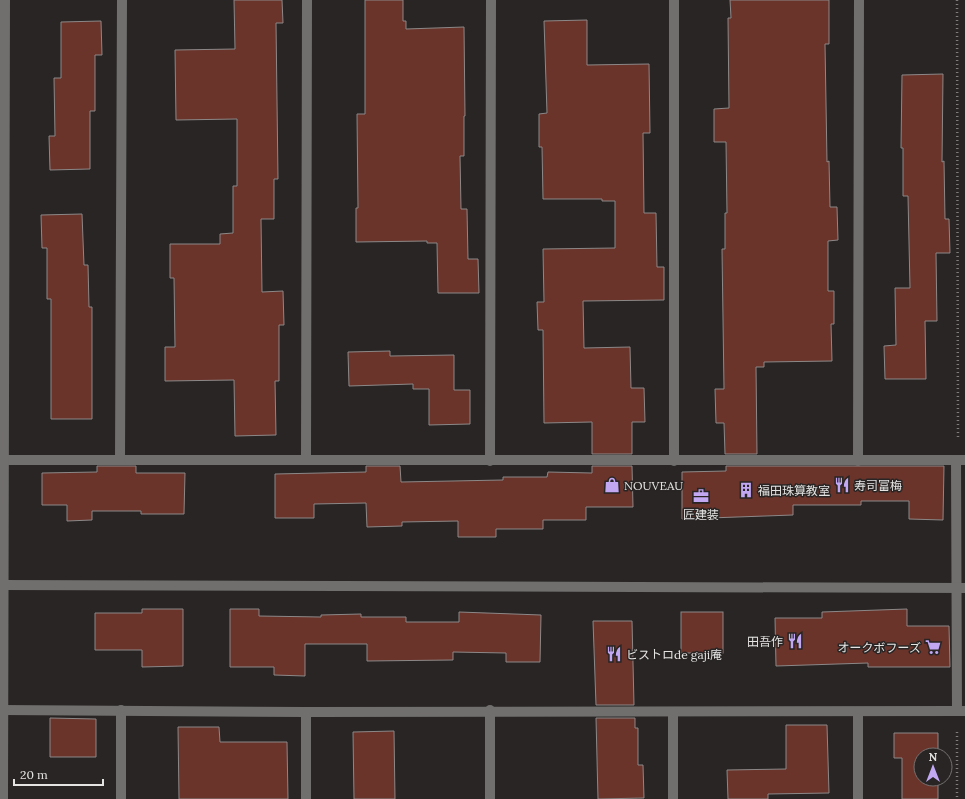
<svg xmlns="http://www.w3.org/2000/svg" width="965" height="799" viewBox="0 0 965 799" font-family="Lora,'Noto Sans JP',serif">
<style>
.building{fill:#6b342b;stroke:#8c8888}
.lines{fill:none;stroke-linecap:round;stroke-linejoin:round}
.path{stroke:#7f7d7c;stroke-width:2.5;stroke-dasharray:1 3;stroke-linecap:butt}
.minor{stroke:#706f6e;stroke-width:10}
.labels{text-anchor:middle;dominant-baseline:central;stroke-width:3;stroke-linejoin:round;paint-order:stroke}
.poi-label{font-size:12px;fill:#e5e4e3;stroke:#282524;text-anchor:start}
</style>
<rect width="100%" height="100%" fill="#282524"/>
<g class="building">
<polygon points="234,0 282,0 283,23 276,23 278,179 274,179 274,219 261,219 262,292 283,291 284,325 279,325 279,381 275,381 276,435 235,436 234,380 165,381 165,347 175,347 174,278 170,278 170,244 220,244 220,234 233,233 233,186 237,186 237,119 176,120 175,50 235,49"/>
<polygon points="365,0 403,0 403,21 406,21 406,29 464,27 465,116 464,116 464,156 460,156 461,209 467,209 468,259 478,259 479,293 438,293 437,243 427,243 427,241 356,242 356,208 358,208 357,114 365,114"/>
<polygon points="730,0 829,0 829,44 825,44 827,162 829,161 830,207 837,207 838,240 828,241 828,291 834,291 834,324 831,324 832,361 764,362 764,367 756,367 757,454 725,454 724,423 716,423 715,389 724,389 722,249 725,249 725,213 727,213 726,142 714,142 714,109 729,108 728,18 731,18"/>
<polygon points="587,20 587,65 649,64 650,133 643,133 644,213 656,213 657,267 664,267 664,300 583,301 584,348 630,347 631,388 644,388 645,422 632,422 632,454 592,454 592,422 544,423 543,330 538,330 537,302 544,302 543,249 615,248 615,201 602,201 602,199 543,199 542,147 539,147 539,114 547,113 544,21"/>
<polygon points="101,21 102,55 95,55 95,111 90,111 90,169 50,170 49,136 55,136 54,78 61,78 61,22"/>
<polygon points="943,74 942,162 944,161 945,219 949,219 950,253 936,253 937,321 925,321 926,379 885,379 884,346 896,345 895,288 910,288 908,196 903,196 903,148 901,148 902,75"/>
<polygon points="82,214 84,265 88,265 89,307 92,307 92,419 51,419 51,299 47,299 47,248 42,248 41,215"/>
<polygon points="390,351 390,356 454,355 454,390 470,390 470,424 429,425 429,389 413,389 413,384 349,386 348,352"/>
<polygon points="97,466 136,466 136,473 185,473 184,514 141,514 141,511 92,511 92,520 67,521 67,505 42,505 42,473 97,472"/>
<polygon points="366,466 400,466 401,482 503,480 503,477 547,477 548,472 592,473 592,466 632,466 633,507 586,507 586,520 543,520 543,529 496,529 496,537 458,537 458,521 402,522 402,526 367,527 366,503 314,504 314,518 275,518 275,474 366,472"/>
<polygon points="726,466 944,466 943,520 909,519 909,501 861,501 861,505 793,505 793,515 682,519 682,472 726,471"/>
<polygon points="142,609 183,609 183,666 142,667 142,650 95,650 95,613 142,613"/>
<polygon points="230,609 259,609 259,616 321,617 321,615 361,614 361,617 406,617 406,622 459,622 459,612 541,615 540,662 506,662 506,653 453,652 453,660 367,661 367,644 305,644 305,676 274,675 274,667 230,667"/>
<polygon points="907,609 907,626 949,626 950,667 868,667 868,663 776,666 775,618 822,618 822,612"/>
<rect x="681" y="612" width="42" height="41"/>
<polygon points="593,621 632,621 634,705 596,705"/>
<polygon points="50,718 96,719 96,757 50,757"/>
<polygon points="596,718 635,718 635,728 638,728 638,765 643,765 644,798 598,799"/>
<polygon points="786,725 827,725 829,793 768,794 768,799 728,799 727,770 786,769"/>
<polygon points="178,727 219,727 220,742 287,742 288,799 179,799"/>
<polygon points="394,731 395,799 354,799 353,732"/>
<polygon points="894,733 938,733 938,755 921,755 921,779 938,779 938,799 902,799 902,758 894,758"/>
</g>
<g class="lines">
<g class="path">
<polyline points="957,0 958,439"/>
<polyline points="957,732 957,799"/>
</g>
<g class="minor">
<polyline points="4,460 965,460"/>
<polyline points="120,460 122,0"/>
<polyline points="306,460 307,0"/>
<polyline points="956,460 957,711"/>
<polyline points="490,461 491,0"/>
<polyline points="674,461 674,0"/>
<polyline points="858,461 859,0"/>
<polyline points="0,585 965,588"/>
<polyline points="2,710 306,712 965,711"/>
<polyline points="121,710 121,799"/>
<polyline points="306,712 306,799"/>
<polyline points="3,799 5,0"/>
<polyline points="490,799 490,710"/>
<polyline points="673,799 673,712"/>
<polyline points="858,799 858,712"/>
</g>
</g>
<defs>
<symbol id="shop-bare" viewBox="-9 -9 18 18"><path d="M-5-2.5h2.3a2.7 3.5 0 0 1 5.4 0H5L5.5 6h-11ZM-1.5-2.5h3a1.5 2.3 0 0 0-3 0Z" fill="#c2a8f3" stroke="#282524" stroke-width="2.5" paint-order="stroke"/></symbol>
<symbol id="restaurant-bare" viewBox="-9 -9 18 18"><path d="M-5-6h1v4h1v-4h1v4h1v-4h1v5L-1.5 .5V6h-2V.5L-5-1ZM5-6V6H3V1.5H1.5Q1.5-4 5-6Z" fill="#c2a8f3" stroke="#282524" stroke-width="2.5" paint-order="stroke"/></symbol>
<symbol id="building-bare" viewBox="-9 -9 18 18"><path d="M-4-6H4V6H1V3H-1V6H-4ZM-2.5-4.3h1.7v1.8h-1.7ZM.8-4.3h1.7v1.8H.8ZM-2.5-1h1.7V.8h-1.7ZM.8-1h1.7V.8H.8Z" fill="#c2a8f3" stroke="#282524" stroke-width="2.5" paint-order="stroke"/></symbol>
<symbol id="office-bare" viewBox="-9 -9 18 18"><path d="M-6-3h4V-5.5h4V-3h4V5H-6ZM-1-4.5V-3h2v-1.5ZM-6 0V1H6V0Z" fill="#c2a8f3" stroke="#282524" stroke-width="2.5" paint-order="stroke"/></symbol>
<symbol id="supermarket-bare" viewBox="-9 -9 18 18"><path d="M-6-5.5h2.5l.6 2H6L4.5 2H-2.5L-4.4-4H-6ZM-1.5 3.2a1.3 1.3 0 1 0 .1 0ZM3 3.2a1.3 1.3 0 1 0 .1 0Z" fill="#c2a8f3" stroke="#282524" stroke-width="2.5" paint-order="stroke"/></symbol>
</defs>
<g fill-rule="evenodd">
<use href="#shop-bare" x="601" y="474" width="22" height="22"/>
<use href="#restaurant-bare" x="831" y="474" width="22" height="22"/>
<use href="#building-bare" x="735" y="479" width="22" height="22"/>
<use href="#office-bare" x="690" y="485" width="22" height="22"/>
<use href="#restaurant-bare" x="784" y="630" width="22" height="22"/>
<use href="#supermarket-bare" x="922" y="636" width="22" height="22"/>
<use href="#restaurant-bare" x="603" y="643" width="22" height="22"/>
</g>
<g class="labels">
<g class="poi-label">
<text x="624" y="485">NOUVEAU</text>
<text x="854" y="485">寿司富梅</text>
<text x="758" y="490">福田珠算教室</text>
<text x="701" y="514" text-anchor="middle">匠建装</text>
<text x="783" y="641" text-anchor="end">田吾作</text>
<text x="921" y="647" text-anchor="end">オークボフーズ</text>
<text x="626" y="654">ビストロde gaji庵</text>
</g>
</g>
<g transform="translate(933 767)"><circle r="19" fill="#282524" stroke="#747170"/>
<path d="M0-3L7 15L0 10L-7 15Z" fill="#c2a8f3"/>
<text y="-6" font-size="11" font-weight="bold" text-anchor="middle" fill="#e5e4e3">N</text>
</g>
<path d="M14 779v6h89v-6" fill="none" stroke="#e5e4e3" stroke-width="2"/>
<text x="20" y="779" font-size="12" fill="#e5e4e3" stroke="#282524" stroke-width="3" paint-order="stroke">20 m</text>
</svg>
